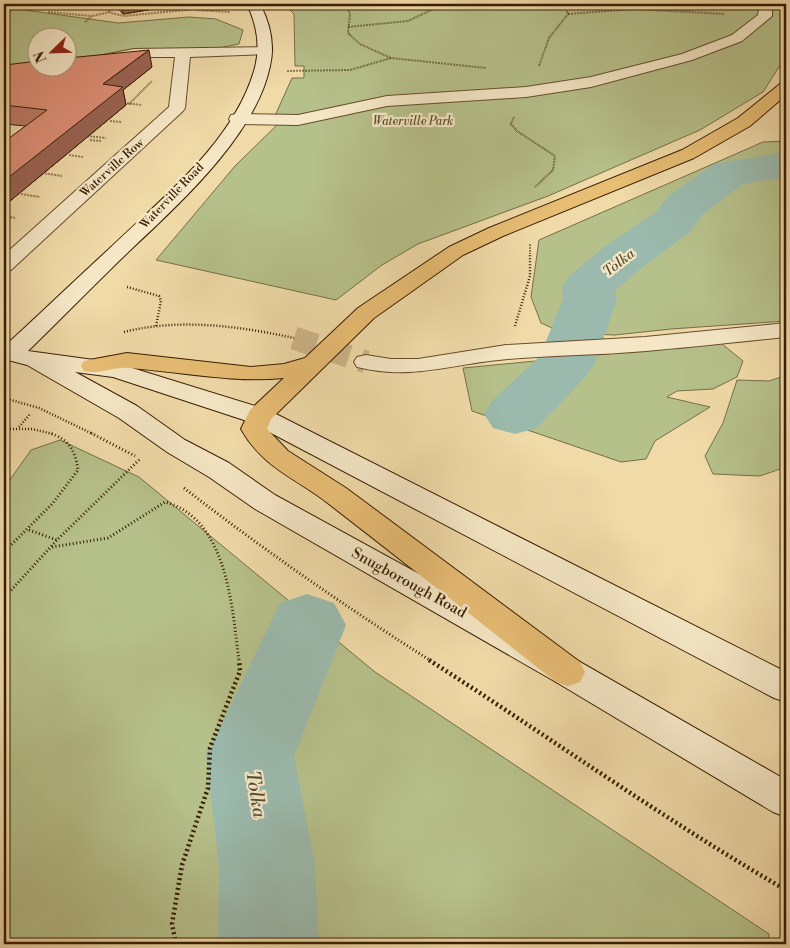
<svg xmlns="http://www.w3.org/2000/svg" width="790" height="948" viewBox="0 0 790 948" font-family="'Libre Bodoni',serif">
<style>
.green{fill:#b6c08a;stroke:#766e45}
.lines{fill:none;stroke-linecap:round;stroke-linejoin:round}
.river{fill:#9bbaad;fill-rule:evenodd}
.street-tunnel{stroke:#cbb486;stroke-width:23;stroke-dasharray:23 12;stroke-linecap:butt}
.street-casing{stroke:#654c2a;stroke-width:2}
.secondary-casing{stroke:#371d00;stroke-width:2}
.highway-casing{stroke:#371d00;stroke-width:2}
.path-far3{stroke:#371d00;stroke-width:2;stroke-dasharray:0.5 1;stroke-linecap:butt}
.path-far2{stroke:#371d00;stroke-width:2.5;stroke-dasharray:1 2;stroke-linecap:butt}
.path-far1{stroke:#371d00;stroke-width:3;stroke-dasharray:1 2.5;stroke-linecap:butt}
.path{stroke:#371d00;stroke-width:4.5;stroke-dasharray:2 3;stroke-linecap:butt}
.street{fill:#f5e7c6;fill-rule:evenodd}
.secondary{fill:#f5e7c6;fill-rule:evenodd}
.highway{fill:#e8bd74;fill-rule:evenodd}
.wall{fill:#bd7a65;stroke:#371d00}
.shaded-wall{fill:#9a6352;stroke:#371d00}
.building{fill:#dc8e75;stroke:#371d00}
.labels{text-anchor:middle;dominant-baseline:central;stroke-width:4.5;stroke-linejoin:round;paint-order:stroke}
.far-park-label{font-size:12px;font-style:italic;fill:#5d4e29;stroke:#f5e7c6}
.far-street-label{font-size:12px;fill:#371d00;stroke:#f5e7c6}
.far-water-label{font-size:14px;font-style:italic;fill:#554c34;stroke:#f5e7c6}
.street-label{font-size:15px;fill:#371d00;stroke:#f5e7c6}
.near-water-label{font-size:19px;font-style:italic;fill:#554c34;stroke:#f5e7c6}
</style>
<rect width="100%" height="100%" fill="#f0daa8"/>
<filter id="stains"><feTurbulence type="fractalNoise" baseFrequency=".004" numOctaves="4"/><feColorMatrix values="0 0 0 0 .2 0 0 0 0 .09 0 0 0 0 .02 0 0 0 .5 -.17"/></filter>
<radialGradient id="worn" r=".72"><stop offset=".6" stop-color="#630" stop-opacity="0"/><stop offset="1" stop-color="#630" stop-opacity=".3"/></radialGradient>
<g class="green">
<polygon points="284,4 786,4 786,56 763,92 700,130 548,196 418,244 382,265 336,300 156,260 235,166 281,121 274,118 292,78 304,78 304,66 295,66 294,14"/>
<polygon points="4,7 118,23 189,17 216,19 243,30 239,44 219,48 129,50 68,62 68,38 38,38 38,68 4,70"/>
<polygon points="786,141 786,321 671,329 615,335 563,333 541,323 531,297 539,240 763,142"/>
<polygon points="786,342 786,467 760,476 713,474 705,456 723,423 737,380 769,381 781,377 784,354 782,343"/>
<polygon points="721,343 743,361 737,377 713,389 677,391 667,397 710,407 655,441 646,459 621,462 472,411 463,368"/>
<polygon points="60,440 139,477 375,672 769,934 768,944 4,944 4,488 31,450"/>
</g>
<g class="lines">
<g class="river">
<polygon points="779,153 786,155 786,177 743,184 702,215 691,231 640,269 615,291 617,299 595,363 587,375 537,428 515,434 493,428 484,414 493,400 540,356 563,299 562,287 569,276 604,247 657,211 668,196 714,164"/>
<polygon points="307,594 334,603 346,625 294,756 315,865 319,944 218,944 219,865 206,756 280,603"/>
</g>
<polyline class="street-tunnel" points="294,338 366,362"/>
<defs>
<g id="street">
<polygon points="760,4 772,4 772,16 742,41 692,60 591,87 526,97 387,106 298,125 237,124 231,123 229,119 231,115 237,114 298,115 387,96 526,87 591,77 682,54 732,35 758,15"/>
<polygon points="265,47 272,51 270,54 190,57 185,108 183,111 11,270 4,272 4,255 169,107 175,57 134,57 68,70 63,69 62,68 68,68 68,62 134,49"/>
<path d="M786,323V337C739,342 692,347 646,351C600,355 554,355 508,359C454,363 414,381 357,367L354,362L357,357L366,355L391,359H418L506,345L645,337Z"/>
</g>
<path id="secondary" d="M247,4H260C270,23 275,45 270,66C255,139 172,210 120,260C89,290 59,321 28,351L116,363L268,410L786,672V702L774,698L250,422L113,377L75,372L137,406L185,440L229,463L275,495L580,662L786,780V817L773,812L556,682L255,509L209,477L167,452L119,418L27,365L4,359V345H6C41,313 74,281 109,249C162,198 232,144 254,71C261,48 257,25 247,4Z"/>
<path id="highway" d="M786,82V95L750,126L694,158L503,236L463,255L374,318L271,419L267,429L288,451L346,488L580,662L585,672L580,682L568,686L556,682C481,623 405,563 329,504C296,478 263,468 241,429L250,410L284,378C232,383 182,372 130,368C114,366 100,375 84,371L81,366L84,361L127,353L251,367L284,364L305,358L358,308L449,247L489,228L682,150L738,118L780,84Z"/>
</defs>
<use href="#street" class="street-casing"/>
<use href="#secondary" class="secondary-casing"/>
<use href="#highway" class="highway-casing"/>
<g class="path-far3">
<polyline points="101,4 111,13 124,16 195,9"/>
<polyline points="193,4 196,10 230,12"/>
<polyline points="346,4 350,14 348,33 360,44 391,58"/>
<polyline points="48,12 91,16"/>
<polyline points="568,14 634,9 725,14"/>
<polyline points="85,22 92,16 110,12"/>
<polyline points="348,27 408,21 444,4"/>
<polyline points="539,66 549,38 568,14 564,4"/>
<polyline points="287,71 350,70 391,58 486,68"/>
<polyline points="124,103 142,105"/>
<polyline points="129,104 152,81"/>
<polyline points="514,117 511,124 517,131 555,156 553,170 535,187"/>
<polyline points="110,121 122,122"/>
<polyline points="87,136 106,138"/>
<polyline points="90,140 101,141"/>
<polyline points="69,155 83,157"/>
<polyline points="42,173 62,176"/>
<polyline points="21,194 40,197"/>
<polyline points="4,216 16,218"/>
<polyline points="530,244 530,254"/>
</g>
<g class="path-far2">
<polyline points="127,287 159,296 161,301 156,326"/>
<polyline points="515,326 530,276 530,253"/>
<path d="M124,332C179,318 239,326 294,338"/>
<polyline points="4,398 39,408 93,434"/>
<polyline points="19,427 30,414"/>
<polyline points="4,429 32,429 53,434"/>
</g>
<g class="path-far1">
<polyline points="91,433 135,456"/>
<path d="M184,488C264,550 346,607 431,661"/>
<polyline points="29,530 57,540"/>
<path d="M52,547L108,538L165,502C228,519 232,608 239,661"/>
<path d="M4,552L53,503L78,470C75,450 69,439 49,433"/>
<polyline points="4,598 57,540 140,459"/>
</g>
<g class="path">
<path d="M429,660C548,736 663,819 786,890"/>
<polyline points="176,944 172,924 182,865 208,788 210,748 240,671 239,660"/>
</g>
<use href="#street" class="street"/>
<use href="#secondary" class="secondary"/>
<use href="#highway" class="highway"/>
</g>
<g class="wall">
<polygon points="114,4 178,4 178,5 123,14"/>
<polygon points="4,66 152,67 123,90 126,105 4,206 4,142 26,126 4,124"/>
</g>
<g class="shaded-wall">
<polygon points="122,4 178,4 178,5 123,14"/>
<polygon points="149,50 152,67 123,90 126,105 4,206 4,181 103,84"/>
</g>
<polygon class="building" points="149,50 103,84 123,87 4,181 4,142 47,110 4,105 4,66 5,65 38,61 38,68 68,68 68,58"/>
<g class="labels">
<g class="far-park-label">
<text x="413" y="121">Waterville Park</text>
</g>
<g class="far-street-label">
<text transform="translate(112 168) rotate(-42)">Waterville Row</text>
<text transform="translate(172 196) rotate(-46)">Waterville Road</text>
</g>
<g class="far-water-label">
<text transform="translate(619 263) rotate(-38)">Tolka</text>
</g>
<g class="street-label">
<text transform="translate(409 583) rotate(29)">Snugborough Road</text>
</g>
<g class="near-water-label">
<text transform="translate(256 794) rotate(81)">Tolka</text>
</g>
</g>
<rect width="790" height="948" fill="none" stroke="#f0daa8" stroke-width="20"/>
<rect x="5" y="5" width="780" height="938" fill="none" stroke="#371d00" stroke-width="2.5"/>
<rect x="10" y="10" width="770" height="928" fill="none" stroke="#371d00"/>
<g transform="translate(52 52) rotate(247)"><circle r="24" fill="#f5e7c6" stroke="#a99677"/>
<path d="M0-4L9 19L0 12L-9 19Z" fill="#8f2418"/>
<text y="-8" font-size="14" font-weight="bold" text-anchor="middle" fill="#371d00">N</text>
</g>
<rect width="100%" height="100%" filter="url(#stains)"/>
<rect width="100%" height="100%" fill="url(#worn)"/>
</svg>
